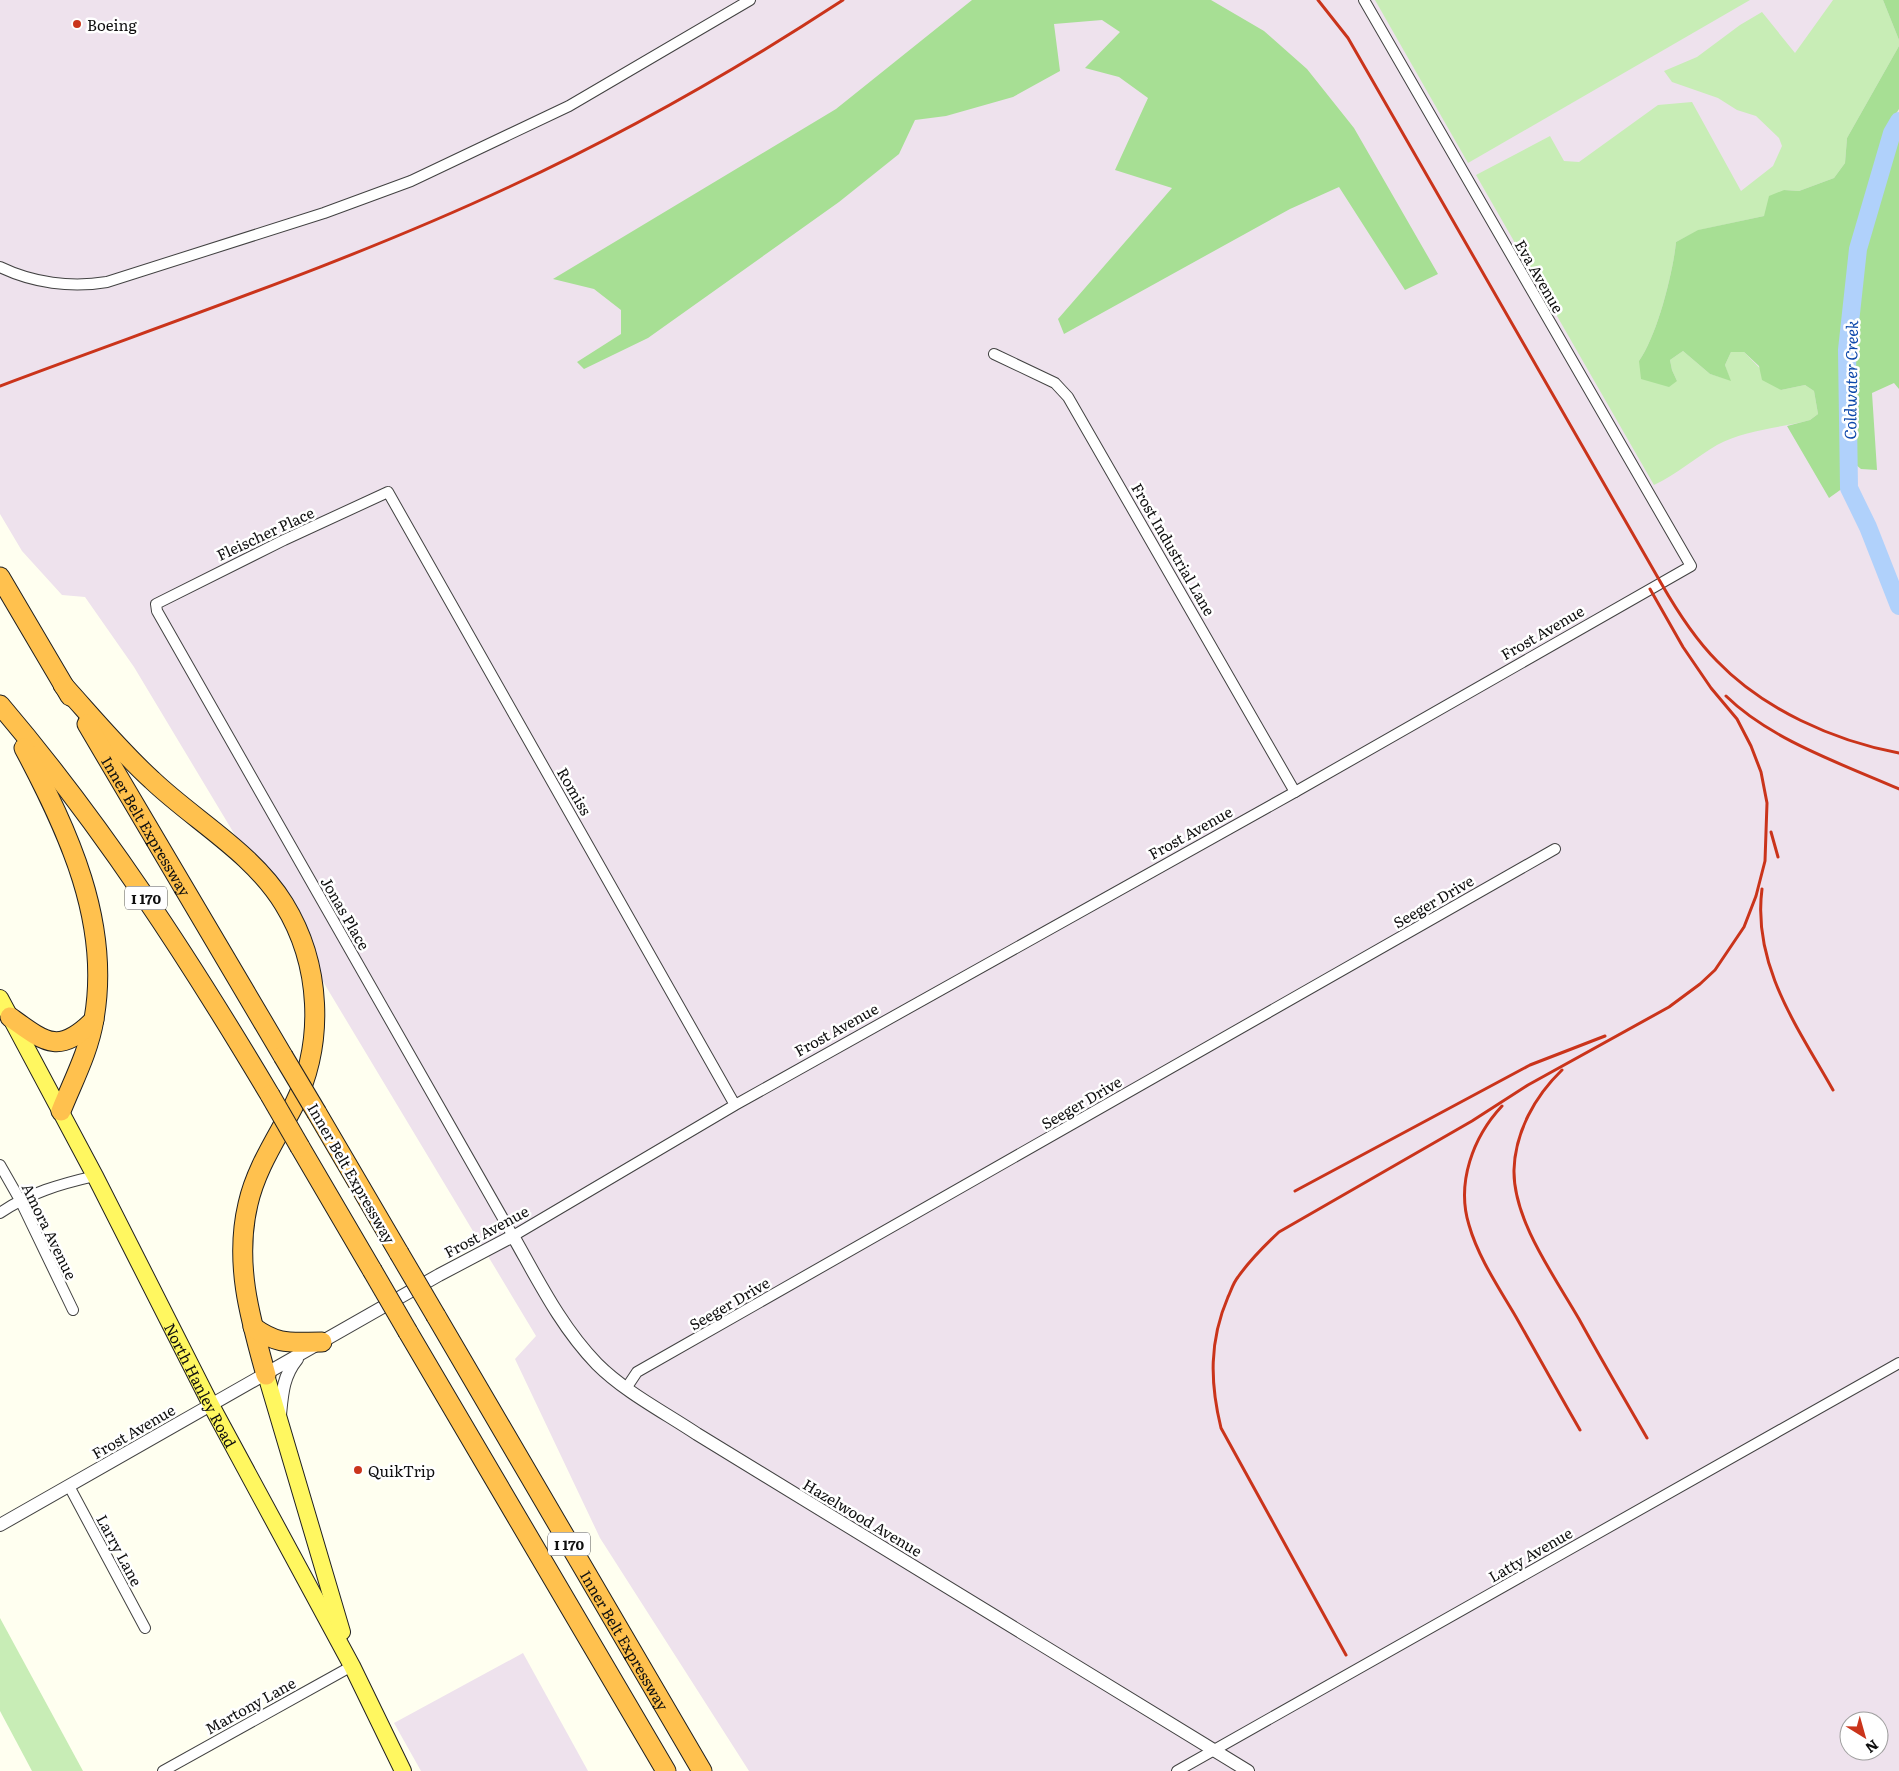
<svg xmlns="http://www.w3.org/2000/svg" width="1899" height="1771" viewBox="0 0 1899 1771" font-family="Literata,serif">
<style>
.industrial{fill:#eee2ed;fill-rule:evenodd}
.green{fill:#c8edb6}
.forest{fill:#a7df94}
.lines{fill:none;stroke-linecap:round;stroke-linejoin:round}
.river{stroke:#b0d1fb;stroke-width:18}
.minor-casing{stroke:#424242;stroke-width:12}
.tertiary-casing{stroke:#424242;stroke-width:14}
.primary-casing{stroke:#202020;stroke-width:18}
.motorway-casing{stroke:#202020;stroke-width:21}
.minor{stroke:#fff;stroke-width:10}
.tertiary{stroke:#fff;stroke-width:12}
.primary{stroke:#fff760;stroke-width:16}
.motorway{stroke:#ffc14e;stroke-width:19}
.rail{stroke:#ca341b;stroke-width:3}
.motorway-bridge-casing{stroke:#202020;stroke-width:21;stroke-linecap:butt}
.motorway-bridge{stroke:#ffc14e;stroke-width:19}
.poi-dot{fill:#ca341b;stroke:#fff;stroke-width:2}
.labels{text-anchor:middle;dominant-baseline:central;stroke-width:5;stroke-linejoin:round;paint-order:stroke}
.shield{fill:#fff;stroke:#575757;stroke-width:1}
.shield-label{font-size:14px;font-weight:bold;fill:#0f0f0f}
.poi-label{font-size:15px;fill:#0f0f0f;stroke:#fff;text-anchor:start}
.street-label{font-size:15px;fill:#0f0f0f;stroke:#fff}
.water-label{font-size:16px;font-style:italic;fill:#0d48ab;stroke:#fff}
</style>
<rect width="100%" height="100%" fill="#fffff0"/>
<g class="industrial">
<path d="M0,0H1899V1771H749L600,1538L515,1359L536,1336L134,667L85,597L62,595L22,551L0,514ZM1849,1721H1879V1751H1849Z"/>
<polygon points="523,1653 588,1771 421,1771 394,1723"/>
</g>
<g class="green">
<polygon points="1375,0 1750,0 1468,163"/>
<path d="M1833,0H1883L1899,40V46L1847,138L1845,163L1834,178L1799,191L1784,190L1764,216L1699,230L1676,242C1673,273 1657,336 1639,361L1677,381L1672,370L1670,360L1683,351L1710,374L1730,380L1725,365L1731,352H1744L1781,390L1805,385L1814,391L1818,414L1810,420C1780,428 1744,430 1717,445C1695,458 1677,474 1654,485L1476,175L1550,136L1564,161L1579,162L1658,105L1692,102L1741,191L1773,166L1782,146L1779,138L1756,116L1737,110L1718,98L1672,82L1664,71L1697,57L1740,25L1762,12L1795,53Z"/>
<polygon points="0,1618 83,1771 32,1771 0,1711"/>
</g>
<g class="forest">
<polygon points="972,0 1211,0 1264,31 1307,69 1354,128 1438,274 1405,290 1339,187 1290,209 1064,334 1058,319 1172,188 1115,170 1148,98 1119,77 1085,68 1120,32 1102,20 1054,24 1060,71 1013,97 946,116 915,120 899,154 839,202 648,338 584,369 577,362 621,334 621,310 594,289 553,279 836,109"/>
<polygon points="1883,0 1899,0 1899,40"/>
<path d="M1899,46V109L1884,133L1851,247L1840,342L1843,488L1829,498L1787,426L1810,420L1818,414L1814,391L1805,385L1781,390L1762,380L1759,366L1744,352H1731L1725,365L1731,381L1710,374L1683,351L1670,360L1672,370L1677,381L1669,387L1641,379L1639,361C1657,336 1673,273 1676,242L1698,230L1764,216L1769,196L1784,190L1799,191L1834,178L1845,163L1847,138Z"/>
<polygon points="1899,129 1899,389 1894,383 1872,393 1877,470 1861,469 1855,464 1851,361 1863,249"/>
</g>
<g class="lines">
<polyline class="river" points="1899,121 1892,133 1858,249 1847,350 1849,488 1868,527 1899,606"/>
<defs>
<g id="minor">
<path d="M0,267C33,283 71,288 107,282L324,213L411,181L569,106L750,0"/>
<polyline points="994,354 1055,383 1068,397 1295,792"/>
<polyline points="735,1105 388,492 284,540 156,604 157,611 513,1236 735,1105 1295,792 1691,566 1364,0"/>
<polyline points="0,1165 20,1200 73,1310"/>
<path d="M0,1213C29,1193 60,1184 95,1176"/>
<polyline points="627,1387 637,1372 1555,849"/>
<polyline points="69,1486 145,1628"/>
<polyline points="163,1771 352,1666"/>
<polyline points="1177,1771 1899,1363"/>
</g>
<g id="tertiary">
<path d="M280,1415C282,1394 283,1376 297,1359"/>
<path d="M0,1525L439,1275L513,1236C538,1280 561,1327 597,1364C625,1392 664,1412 697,1434L1248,1771"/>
</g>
<g id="primary">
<path id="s1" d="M0,998L95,1176L211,1405L352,1666L403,1771"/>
<polyline points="266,1375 342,1632"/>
</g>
<g id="motorway">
<polyline points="0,577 70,696"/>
<path d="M63,685C92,717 120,751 152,780C195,821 252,852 284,904C321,964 325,1042 294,1105C277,1138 256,1168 248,1204C234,1263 250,1318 266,1375"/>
<path d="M0,705C103,826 189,959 270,1095"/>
<path id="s2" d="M87,724L283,1056"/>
<path d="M24,748C68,831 111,922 94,1019C89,1051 73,1081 61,1111"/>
<path d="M10,1017C46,1043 59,1055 94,1020"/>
<polyline points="317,1113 399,1253"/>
<polyline points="300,1147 372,1270"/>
<path id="s3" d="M436,1316L702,1771"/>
<path d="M253,1327C279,1346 291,1342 322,1342"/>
<polyline points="408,1332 666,1771"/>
</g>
</defs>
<use href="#minor" class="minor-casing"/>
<use href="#tertiary" class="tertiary-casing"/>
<use href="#primary" class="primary-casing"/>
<use href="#motorway" class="motorway-casing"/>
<use href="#minor" class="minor"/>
<use href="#tertiary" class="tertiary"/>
<use href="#primary" class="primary"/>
<use href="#motorway" class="motorway"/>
<g class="rail">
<path d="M1318,0L1348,38L1661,583C1677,611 1694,638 1717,661C1763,709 1834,741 1899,753"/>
<path d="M0,386C170,322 344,264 509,187C625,133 736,70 843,0"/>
<path d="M1726,696C1771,740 1842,764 1899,789"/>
<polyline points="1771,832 1778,857"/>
<path d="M1762,889C1752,965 1798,1028 1833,1090"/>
<path d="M1562,1070C1535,1096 1515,1132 1514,1170C1513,1220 1555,1277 1579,1319C1601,1359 1624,1398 1647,1438"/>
<path d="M1502,1106C1473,1137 1456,1183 1469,1225C1478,1257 1499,1288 1516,1317C1537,1354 1558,1392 1580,1430"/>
<polyline points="1295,1191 1530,1065 1605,1036"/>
<path d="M1346,1655L1221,1428C1210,1383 1209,1341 1228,1297C1231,1291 1233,1283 1238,1277C1250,1260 1264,1246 1279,1232L1472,1121L1528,1085L1669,1007L1700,984L1715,970L1744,927L1756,896L1765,861L1767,803L1761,772L1751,746L1737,719L1711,688L1683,647L1650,589"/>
</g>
<defs>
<g id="motorway-bridge">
<polyline points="283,1056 317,1113"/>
<polyline points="270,1095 300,1147"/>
<polyline points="399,1253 436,1316"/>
<polyline points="372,1270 408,1332"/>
</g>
</defs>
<use href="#motorway-bridge" class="motorway-bridge-casing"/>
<use href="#motorway-bridge" class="motorway-bridge"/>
</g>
<g class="poi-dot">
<circle cx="77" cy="24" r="5"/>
<circle cx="358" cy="1470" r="5"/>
</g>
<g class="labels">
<g class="shield">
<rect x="125" y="886.5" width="42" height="23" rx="4"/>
<rect x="548" y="1532.5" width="42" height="23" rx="4"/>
</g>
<g class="shield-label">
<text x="146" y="898">I 170</text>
<text x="569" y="1544">I 170</text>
</g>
<g class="poi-label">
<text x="87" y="24">Boeing</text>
<text x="368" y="1470">QuikTrip</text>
</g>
<g class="street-label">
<text transform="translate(1540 276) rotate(60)">Eva Avenue</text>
<text transform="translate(265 533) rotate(-25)">Fleischer Place</text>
<text transform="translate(1174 549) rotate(60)">Frost Industrial Lane</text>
<text transform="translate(1542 632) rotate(-30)">Frost Avenue</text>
<text transform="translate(575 791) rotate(60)">Romiss</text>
<text stroke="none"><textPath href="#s2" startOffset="118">Inner Belt Expressway</textPath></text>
<text transform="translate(1190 832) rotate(-29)">Frost Avenue</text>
<text transform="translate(1433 901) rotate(-30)">Seeger Drive</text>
<text transform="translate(346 913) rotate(60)">Jonas Place</text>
<text transform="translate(836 1029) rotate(-29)">Frost Avenue</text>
<text transform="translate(1081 1102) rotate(-30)">Seeger Drive</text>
<text transform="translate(352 1173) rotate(60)">Inner Belt Expressway</text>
<text transform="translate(50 1231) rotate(64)">Amora Avenue</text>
<text transform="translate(486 1231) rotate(-28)">Frost Avenue</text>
<text transform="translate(729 1303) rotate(-30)">Seeger Drive</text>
<text stroke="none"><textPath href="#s1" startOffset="436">North Hanley Road</textPath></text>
<text transform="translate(133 1431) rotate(-30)">Frost Avenue</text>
<text transform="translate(863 1517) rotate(31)">Hazelwood Avenue</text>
<text transform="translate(120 1550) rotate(62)">Larry Lane</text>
<text transform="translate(1530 1554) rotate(-30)">Latty Avenue</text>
<text stroke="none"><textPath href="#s3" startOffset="375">Inner Belt Expressway</textPath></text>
<text transform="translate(250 1705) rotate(-29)">Martony Lane</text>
</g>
<g class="water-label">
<text transform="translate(1850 380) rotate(-89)">Coldwater Creek</text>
</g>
</g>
<g transform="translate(1864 1736) rotate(143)"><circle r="24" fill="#ffffff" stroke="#9f9f9f"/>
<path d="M0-4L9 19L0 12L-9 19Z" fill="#ca341b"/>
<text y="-8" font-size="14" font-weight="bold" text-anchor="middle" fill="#0f0f0f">N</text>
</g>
</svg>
